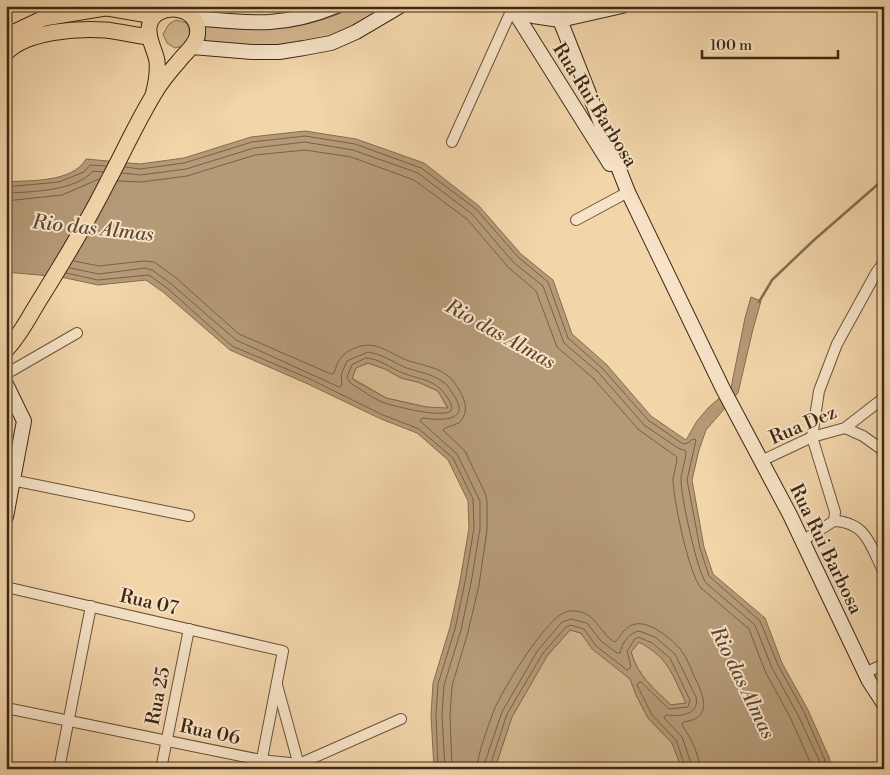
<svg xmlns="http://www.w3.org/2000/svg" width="890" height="775" viewBox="0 0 890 775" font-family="'Libre Bodoni',serif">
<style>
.green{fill:#d4b890;stroke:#887052}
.water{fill:#b59a77;stroke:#856c4f;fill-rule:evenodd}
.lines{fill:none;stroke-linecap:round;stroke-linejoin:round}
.shore{stroke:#796146;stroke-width:1}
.stream{stroke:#856c4f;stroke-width:2.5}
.street-casing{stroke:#6a533a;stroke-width:12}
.secondary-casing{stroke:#3d2814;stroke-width:16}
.primary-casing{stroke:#3d2814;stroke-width:17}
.street{stroke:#f7e4c8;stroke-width:10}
.secondary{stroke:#f7e4c8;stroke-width:14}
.primary{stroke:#f3d5aa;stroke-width:15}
.labels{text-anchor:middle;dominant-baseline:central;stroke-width:4;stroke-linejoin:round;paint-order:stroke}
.street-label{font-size:19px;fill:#3d2814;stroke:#f7e4c8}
.water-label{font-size:20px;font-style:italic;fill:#614a32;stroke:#f7e4c8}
</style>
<rect width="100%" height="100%" fill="#f3d5aa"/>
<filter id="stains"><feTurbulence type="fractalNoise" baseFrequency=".004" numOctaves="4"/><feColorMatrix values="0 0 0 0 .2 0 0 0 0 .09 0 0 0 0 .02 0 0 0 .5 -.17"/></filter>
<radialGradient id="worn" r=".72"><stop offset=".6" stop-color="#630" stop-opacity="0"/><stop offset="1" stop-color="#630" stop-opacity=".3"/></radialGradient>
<g class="green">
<path d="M356,6H392L327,39L273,48L205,42V25C259,33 307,31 356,6Z"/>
<polygon points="519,6 555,6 551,15"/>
<path d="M176,20L187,23C191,32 190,37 184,46L175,48L167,43L163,34L169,24Z"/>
<polygon points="368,363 385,369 401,378 418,382 438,391 448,409 426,407 386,398 352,378 356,368"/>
<polygon points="570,630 581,633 593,649 630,679 637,697 648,718 672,743 682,769 496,769 496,765 512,717 547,656"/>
<path d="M639,642C669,658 672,674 686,703L671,705C653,688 639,677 631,652Z"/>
</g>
<path class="water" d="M305,131L356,139L424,163L479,206L521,254L553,280L572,334L606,364L651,416L686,440L697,421L709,407L731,388L745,318L751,297L761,301L753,329L738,393L706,430L699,450L692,480L704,547L713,574L765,618L782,663L808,710L829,757L832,769H682L672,743L648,718L637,697L630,679L592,649L581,633L570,630L547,656L512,717L496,765V769H434L431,715L433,683L450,627L460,581L469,528L468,501L448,460L417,433L381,419L308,384L230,350L163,292L146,280L98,285L61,277L6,272V182C31,180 72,183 86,159L140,164L184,158L251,137ZM368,363L385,369L401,378L418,382L438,391L448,408L426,407L386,398L352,379L356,368ZM639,642C669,658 672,674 686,703L671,705C653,688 638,676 631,652Z"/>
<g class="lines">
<g class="shore">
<polyline points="125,167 140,169 184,163 252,142 305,136 355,144 421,168 476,209 518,257 548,282 568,338 602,368 648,420 683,444 688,443 693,439 696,440 687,480 700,548 709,576 760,621 778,665 804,712 824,758 827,769"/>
<path d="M122,173L141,175L186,169L254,148L305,142L353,150L418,173L472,214L513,262L543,286L564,343L598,372L644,425L678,448L686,451C686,460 682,469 681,478C680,493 697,571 706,583L755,625L772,668L798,715L819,760L820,769"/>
<path d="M118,181L141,182L187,176L255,155L305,150L351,157L414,180L467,219L508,267L536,291L557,347L593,378L639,430L677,457C677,464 674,472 673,479C673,498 689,575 701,588L749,629L765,671L791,719L813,769"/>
<polyline points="6,187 59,182 84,172 90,165 106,166"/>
<path d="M6,193C31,192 76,191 93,171L103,172"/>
<polyline points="6,201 62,195 99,179"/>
<path d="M74,261L99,266L144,261L154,262L175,277L239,334L331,374L334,373C338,360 342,353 355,348C377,339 389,354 409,361C422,365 437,367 448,376C453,379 455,384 458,388C465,400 470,411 459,423L445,428L443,430L465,451L485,493L487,501V530L479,585L468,632L452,686L450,715L452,769"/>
<path d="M70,268L99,274L145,268L152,270L170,283L236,340L339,387L342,385L341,375L347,361L368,352C381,354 392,361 404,367C417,372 431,373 443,382C449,385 451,392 455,397C471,423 437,420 422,418L420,421L457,454L480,501V529L471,583L461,630L444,685L442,715L445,769"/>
<polyline points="66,273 98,280 149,275 167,288 232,346 310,379 383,415 419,429 453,458 473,499 474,528 465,582 455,629 438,684 436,715 438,769"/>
<path d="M366,358C380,359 390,368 403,373C420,380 436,379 447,397C450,402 453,405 451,411C441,418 397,407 385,403C373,399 361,389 350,383L347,377L352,365Z"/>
<path d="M477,769C477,755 489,724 494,710C502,691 548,613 569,611C595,609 597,630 614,642L616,641C622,634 626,625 636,624C650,621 673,640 681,650C687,658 691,669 695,678C704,696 713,719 683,722L682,725C690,737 699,753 700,769"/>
<path d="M485,769V762L502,712L538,650L562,622L571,619L587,623L601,641L617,653H620C622,643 629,633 639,631L655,637L675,654L696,697C700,715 679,717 666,715L664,718L682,737L693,769"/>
<polyline points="491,769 491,763 507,714 543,653 566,627 571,625 584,629 596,646 627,670 631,667 627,651 635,639 638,637 652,643 670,658 690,700 688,707 669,709 641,682 639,682 637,685 652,715 676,740 686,769"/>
</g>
<polyline class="stream" points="759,302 772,280 814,240 884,179"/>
<defs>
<g id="street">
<polyline points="452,142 512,9"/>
<polyline points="576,220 628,192"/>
<polyline points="6,374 77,333"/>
<polyline points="845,428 863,436 884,451"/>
<polyline points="761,461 812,437 845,428 881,400 884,396"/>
<polyline points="7,479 189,516"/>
<path d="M834,521C867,522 871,547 884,573"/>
<polyline points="802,541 834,521 835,512 812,437 819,391 837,344 876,273 884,262"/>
<polyline points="6,587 283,651 260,769"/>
<polyline points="865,673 884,664"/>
<polyline points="277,685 300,769"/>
<polyline points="6,708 261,760 299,764 401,719"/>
<polyline points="59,769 91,606"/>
<polyline points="161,769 189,629"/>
</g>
<g id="secondary">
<polyline points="511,6 610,164"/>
<polyline points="560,6 560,20 628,192 723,389 790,515 869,681 884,704"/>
<polyline points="510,8 533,16 560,20 622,6"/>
<path d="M193,18C249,23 283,28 336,6"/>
<polyline points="192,47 252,52 279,52 304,48 331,43 356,32 400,6"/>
<polyline points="6,384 24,421 6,517"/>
</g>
<g id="primary">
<polyline points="96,6 154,16"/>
<polyline points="6,36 44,18 105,8"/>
<path d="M6,53C26,31 78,28 106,30C120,32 135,35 149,37"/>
<path d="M6,350C21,335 31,313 42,296C65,259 88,221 108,181C123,153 137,122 154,94C161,82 170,71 179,61C185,53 194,47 197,37C204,3 151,0 149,28C148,40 155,50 157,61C158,72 156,84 153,95"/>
</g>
</defs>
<use href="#street" class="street-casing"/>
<use href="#secondary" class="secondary-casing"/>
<use href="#primary" class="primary-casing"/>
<use href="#street" class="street"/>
<use href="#secondary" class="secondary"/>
<use href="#primary" class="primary"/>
</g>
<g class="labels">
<g class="street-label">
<text transform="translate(595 105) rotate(58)">Rua Rui Barbosa</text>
<text transform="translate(803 425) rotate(-23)">Rua Dez</text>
<text transform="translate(826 549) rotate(64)">Rua Rui Barbosa</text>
<text transform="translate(149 602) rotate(13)">Rua 07</text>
<text transform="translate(158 696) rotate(-79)">Rua 25</text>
<text transform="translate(210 732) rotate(12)">Rua 06</text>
</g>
<g class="water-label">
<text transform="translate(93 229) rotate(6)">Rio das Almas</text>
<text transform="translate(500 335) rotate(29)">Rio das Almas</text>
<text transform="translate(742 683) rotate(64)">Rio das Almas</text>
</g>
</g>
<rect width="890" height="775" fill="none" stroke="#f3d5aa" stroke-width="25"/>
<rect x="8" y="8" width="875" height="760" fill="none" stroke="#3d2814" stroke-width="2.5"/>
<rect x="12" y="12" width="865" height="750" fill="none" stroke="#3d2814"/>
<path d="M702 50v8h136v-8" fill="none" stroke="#3d2814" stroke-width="2.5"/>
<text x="710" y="50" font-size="15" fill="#3d2814" stroke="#f7e4c8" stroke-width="4" paint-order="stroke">100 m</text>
<rect width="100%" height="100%" filter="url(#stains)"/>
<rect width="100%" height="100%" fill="url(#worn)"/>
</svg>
